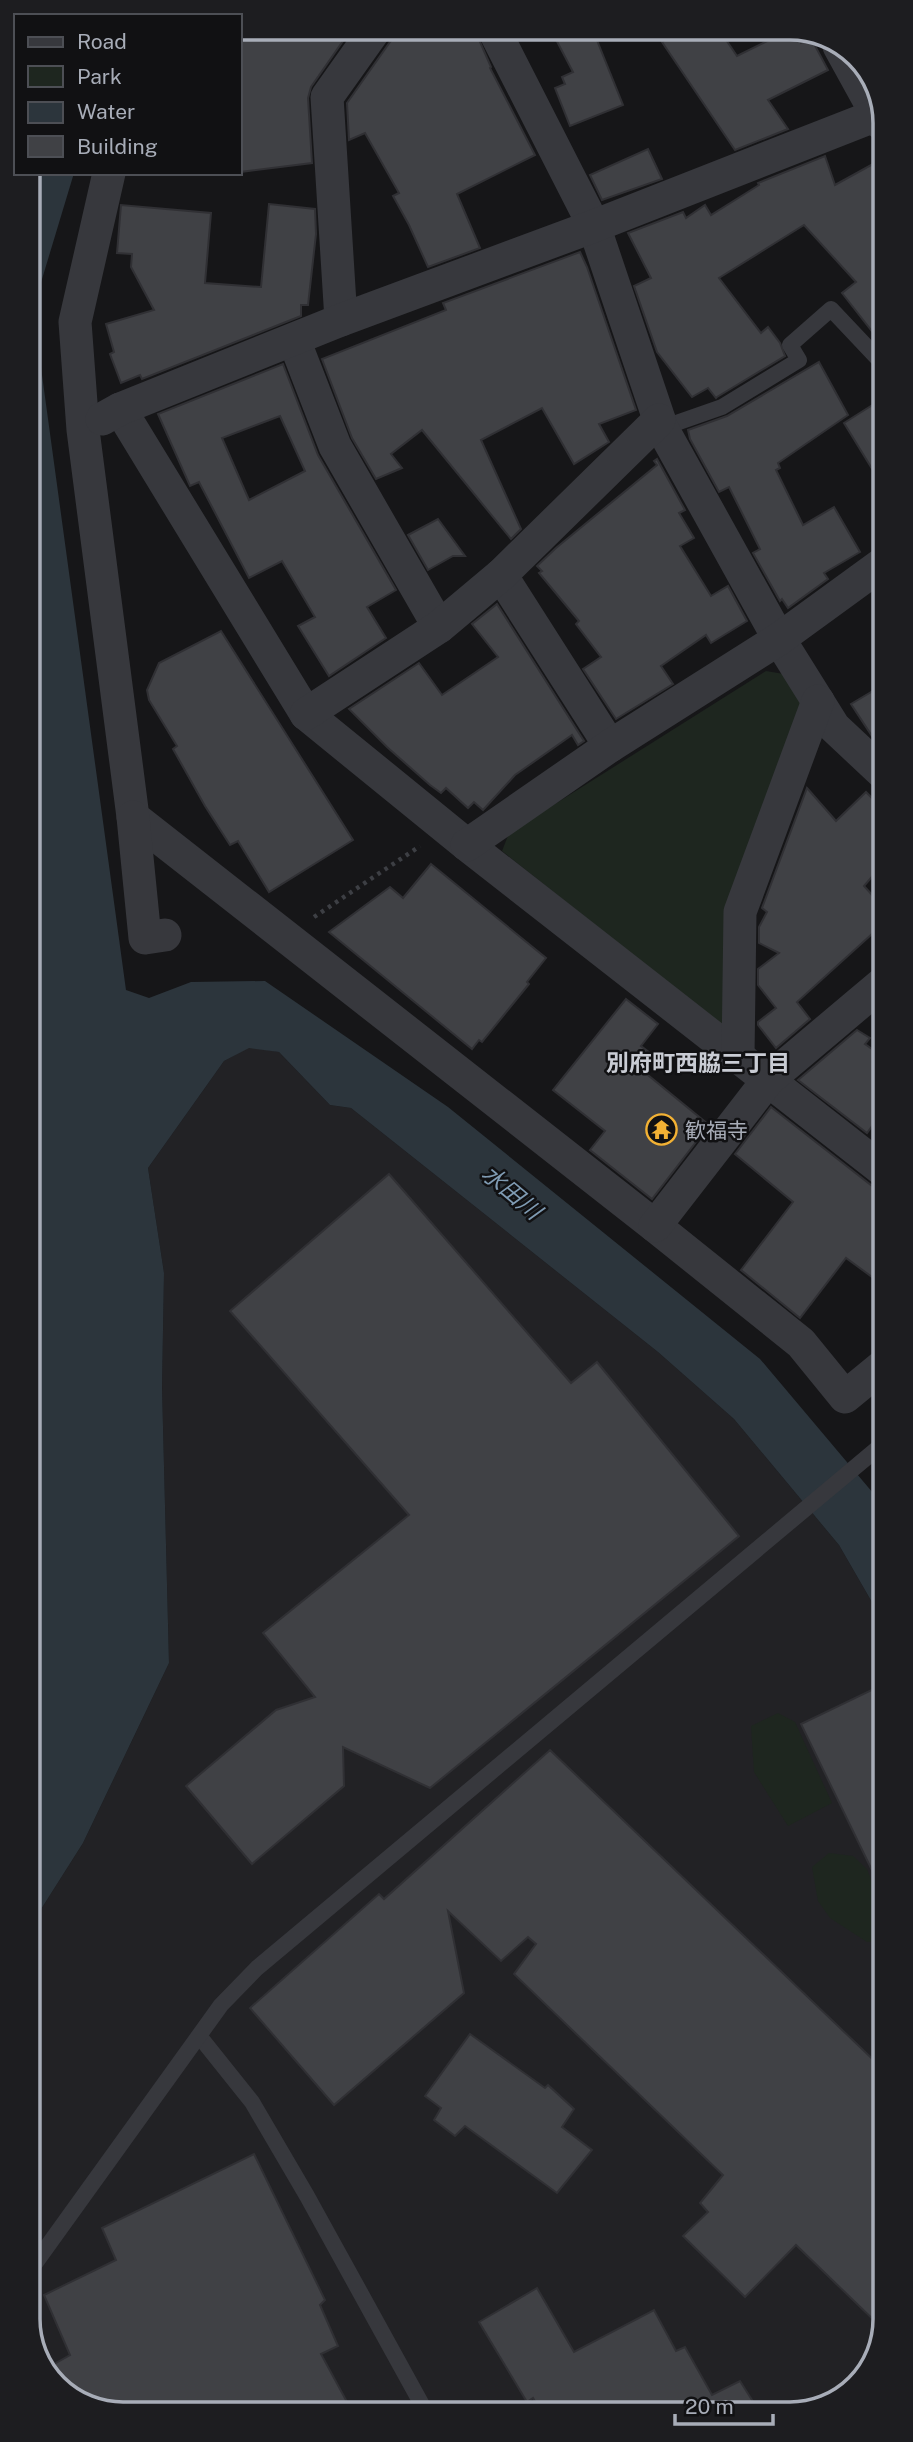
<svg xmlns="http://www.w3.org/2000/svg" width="913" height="2442" viewBox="0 0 913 2442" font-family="'Public Sans','Noto Sans JP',sans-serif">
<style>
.built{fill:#222225}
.green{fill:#1e261f}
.water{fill:#2c353c}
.building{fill:#404145;stroke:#303034;stroke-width:2;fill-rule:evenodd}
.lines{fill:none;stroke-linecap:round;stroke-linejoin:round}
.path{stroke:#3d3f44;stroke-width:4.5;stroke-dasharray:3.5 5;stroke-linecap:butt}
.lane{stroke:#37383d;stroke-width:16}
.street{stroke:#37383d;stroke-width:33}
.labels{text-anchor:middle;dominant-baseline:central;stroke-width:5;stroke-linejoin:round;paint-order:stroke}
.poi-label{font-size:21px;fill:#a8adb8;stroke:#111113;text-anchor:start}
.neighbourhood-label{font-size:23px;font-weight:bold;fill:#c9ccd4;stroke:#111113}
.water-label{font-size:23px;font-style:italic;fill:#7f9bb3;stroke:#111113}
.rim{fill:none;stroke:#a8adb8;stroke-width:3.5}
</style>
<rect width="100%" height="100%" fill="#161618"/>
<polygon class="built" points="249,1047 279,1052 330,1105 351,1108 658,1352 734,1419 839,1545 884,1623 885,2319 865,2377 815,2411 117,2414 61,2391 31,2344 31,1925 83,1843 169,1663 162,1387 164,1273 148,1168 224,1061"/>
<g class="green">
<polygon points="766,671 784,674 808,714 766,814 728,1031 502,851 509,833"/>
<polygon points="778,1713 795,1722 832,1803 788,1826 754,1772 751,1726"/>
<polygon points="829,1853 853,1856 867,1869 884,1913 884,1940 867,1942 830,1918 818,1901 812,1867"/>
</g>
<polygon class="water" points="28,173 74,173 33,309 126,990 149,998 191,982 265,981 448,1107 760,1359 873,1493 884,1511 884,1623 839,1545 734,1419 658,1352 351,1108 330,1105 279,1052 249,1048 224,1061 148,1168 164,1273 162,1387 169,1663 83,1843 31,1925"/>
<g class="building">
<polygon points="240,28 352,28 311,87 308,98 312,163 240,172"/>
<polygon points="395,28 474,28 491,67 490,68 535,155 457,194 480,248 428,267 409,225 393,196 399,193 365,133 349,140 347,103 392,39"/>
<polygon points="550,28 592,28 623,105 570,126 555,88 565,84 562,77 573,72"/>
<polygon points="682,28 718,28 737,56 794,28 801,43 811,38 828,70 768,100 788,129 735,150 662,42"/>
<polygon points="648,149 662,179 602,200 590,175"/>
<polygon points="825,156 835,185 882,159 882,344 842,293 856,282 804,225 719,278 761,333 768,327 780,343 785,356 717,397 716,398 708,388 692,397 657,352 634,286 651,278 628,233 683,212 686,218 705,205 711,215 759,185 758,183"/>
<polygon points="269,204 315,209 316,234 308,305 301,305 301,316 142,379 140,375 121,383 110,354 114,352 106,324 154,310 131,267 132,254 117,253 121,205 211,213 205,283 261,287"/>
<polygon points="580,252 587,267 636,410 599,424 609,442 574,464 542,408 481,440 521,529 511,539 422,430 391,454 402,468 376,479 352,438 322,359 446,310 443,303"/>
<polygon points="819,362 848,415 778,463 780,468 776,470 803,525 834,507 860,552 824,573 828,579 788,608 782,599 780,601 753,553 760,549 729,487 719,492 690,439 688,430 727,416"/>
<path d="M283,364L318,455L396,590L367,607L386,638L329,676L298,626L315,617L282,561L249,578L199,482L190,486L158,414ZM280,416L305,471L249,500L222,438Z"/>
<polygon points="882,399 882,485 844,423"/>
<polygon points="657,459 685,510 679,513 694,538 680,546 711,596 728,586 747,621 711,643 706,635 661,666 673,684 616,719 583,669 601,657 576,624 579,621 539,573 542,571 537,566 556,548 657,465 654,461"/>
<polygon points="438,519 465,556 453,556 428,570 408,535"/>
<polygon points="497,604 584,741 578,745 572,735 515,775 483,810 474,802 468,808 446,788 441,793 430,785 387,747 349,709 419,663 442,695 498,657 472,624"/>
<polygon points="221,631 353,840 269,892 238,841 230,845 205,806 173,749 177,746 149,700 147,690 159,663"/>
<polygon points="883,685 883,746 872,736 851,704"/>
<polygon points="807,788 836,821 866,792 883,809 883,864 864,886 883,907 883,924 797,1002 810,1019 776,1048 758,1025 758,1022 776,1008 758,985 758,969 779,953 759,943 759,927 767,912 762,908"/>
<polygon points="431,864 546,958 527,982 529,984 482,1042 479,1040 472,1049 329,932 390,887 403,898"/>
<polygon points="626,999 658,1024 641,1046 654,1056 643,1071 709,1125 652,1199 590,1150 605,1131 553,1090"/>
<polygon points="857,1030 870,1038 865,1044 879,1054 873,1062 883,1069 883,1111 867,1133 798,1080"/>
<polygon points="771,1107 871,1185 883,1189 883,1285 846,1258 800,1318 741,1270 793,1202 735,1154"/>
<polygon points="389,1174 571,1383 597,1362 739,1536 430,1788 343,1747 344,1786 252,1864 186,1786 276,1710 315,1697 263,1633 409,1515 230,1311"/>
<polygon points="884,1684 884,1895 801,1724"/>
<polygon points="550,1750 885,2071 885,2319 882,2328 796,2245 745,2297 683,2236 708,2212 700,2203 723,2175 514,1974 536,1944 528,1937 501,1961 448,1911 464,1993 334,2105 250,2008 379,1894 384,1899"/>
<polygon points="470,2034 545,2088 548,2085 574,2109 562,2127 592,2150 557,2193 465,2126 455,2136 434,2120 441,2108 425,2096"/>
<polygon points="254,2154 325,2300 320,2305 338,2346 321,2354 353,2413 117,2414 61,2391 47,2368 70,2355 44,2295 116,2260 102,2228"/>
<polygon points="537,2288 574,2352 654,2310 676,2351 685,2347 712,2395 740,2381 759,2411 541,2412 533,2398 527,2402 479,2322"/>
</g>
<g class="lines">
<polyline class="path" points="314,917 420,846"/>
<g class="lane">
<polyline points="662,428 722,407 799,360 790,345 831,309 882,363"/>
<polyline points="200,2037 252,2102 307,2196 426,2412"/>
<polyline points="31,2269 221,2005 257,1968 884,1443"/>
</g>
<g class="street">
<polyline points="493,28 594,226 662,428 779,639 834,727 883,773"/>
<polyline points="839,46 882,124"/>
<polyline points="109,173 75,322 83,430 133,817 655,1226 801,1343 845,1397 884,1365"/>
<polyline points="341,320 327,97 376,28"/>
<polyline points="294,340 335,446 439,627"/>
<polyline points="120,409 306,714 467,845 883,1170"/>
<polyline points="102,419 120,409 341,320 594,226 882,113"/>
<polyline points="501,575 610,746"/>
<polyline points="306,714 439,627 501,575 659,420"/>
<polyline points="133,817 145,938 165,935"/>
<polyline points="467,845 610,746 779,639 882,564"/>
<polyline points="738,1056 740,912 818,701"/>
<polyline points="655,1226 768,1080 883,983"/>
</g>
</g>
<defs>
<symbol id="temple-ring" viewBox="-11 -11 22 22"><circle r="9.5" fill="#111113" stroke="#f2b134" stroke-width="1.5"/><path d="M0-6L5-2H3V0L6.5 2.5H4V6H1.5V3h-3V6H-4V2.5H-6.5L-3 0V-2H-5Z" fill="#f2b134"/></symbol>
</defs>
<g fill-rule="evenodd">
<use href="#temple-ring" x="644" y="1112" width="35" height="35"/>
</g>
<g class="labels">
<g class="poi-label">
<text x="685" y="1130">歓福寺</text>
</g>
<g class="neighbourhood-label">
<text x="698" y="1062">別府町西脇三丁目</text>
</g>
<g class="water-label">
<text transform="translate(512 1192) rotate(40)">水田川</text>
</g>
</g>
<path d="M0 0H913V2442H0ZM123 40H790A83 83 0 0 1 873 123V2319A83 83 0 0 1 790 2402H123A83 83 0 0 1 40 2319V123A83 83 0 0 1 123 40Z" fill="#1d1d20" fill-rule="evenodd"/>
<path class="rim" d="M123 40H790A83 83 0 0 1 873 123V2319A83 83 0 0 1 790 2402H123A83 83 0 0 1 40 2319V123A83 83 0 0 1 123 40Z"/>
<rect x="14" y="14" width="228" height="161" fill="#111113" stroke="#4d4f55" stroke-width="2"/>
<rect x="28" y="37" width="35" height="10" fill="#37383d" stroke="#4d4f55" stroke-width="2"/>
<text x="77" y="49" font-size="21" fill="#a8adb8">Road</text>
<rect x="28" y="66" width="35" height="21" fill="#1e261f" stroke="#4d4f55" stroke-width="2"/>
<text x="77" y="84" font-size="21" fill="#a8adb8">Park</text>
<rect x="28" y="102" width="35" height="21" fill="#2c353c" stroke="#4d4f55" stroke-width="2"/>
<text x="77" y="119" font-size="21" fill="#a8adb8">Water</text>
<rect x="28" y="136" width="35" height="21" fill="#404145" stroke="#4d4f55" stroke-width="2"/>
<text x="77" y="154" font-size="21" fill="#a8adb8">Building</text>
<path d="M675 2414v10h98v-10" fill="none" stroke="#a8adb8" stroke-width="3.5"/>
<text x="685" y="2414" font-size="21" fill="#a8adb8" stroke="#111113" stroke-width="5" paint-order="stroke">20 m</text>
</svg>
